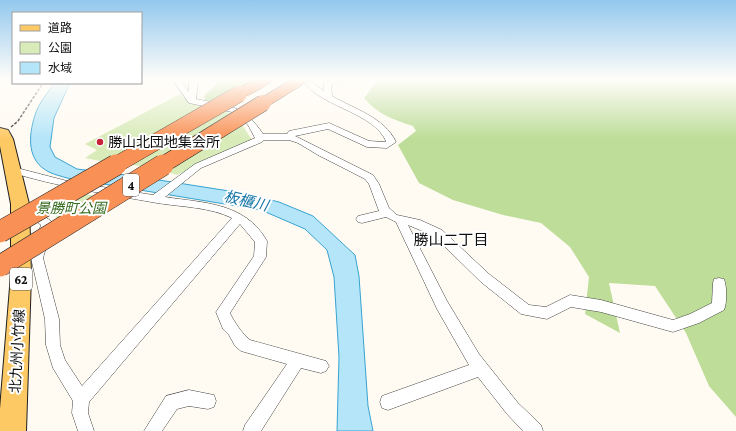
<svg xmlns="http://www.w3.org/2000/svg" width="736" height="431" viewBox="0 0 736 431" font-family="'Crimson Pro','Noto Sans JP',serif">
<style>
.green{fill:#d8ebb9}
.forest{fill:#bddd98}
.water{fill:#b4e5f8;stroke:#38a3d2}
.lines{fill:none;stroke-linecap:round;stroke-linejoin:round}
.street-casing{stroke:#424242;stroke-width:1}
.primary-casing{stroke:#202020;stroke-width:2}
.highway-casing{stroke:#202020;stroke-width:1}
.path{stroke:#313131;stroke-width:1.5;stroke-dasharray:3 1.5;stroke-linecap:butt}
.street{fill:#fff;fill-rule:evenodd}
.primary{fill:#fdc964;fill-rule:evenodd}
.highway{fill:#f99156;fill-rule:evenodd}
.highway-bridge-far1-casing{stroke:#202020;stroke-width:17;stroke-linecap:butt}
.highway-bridge-casing{stroke:#202020;stroke-width:22;stroke-linecap:butt}
.highway-bridge-far1{stroke:#f99156;stroke-width:16}
.highway-bridge{stroke:#f99156;stroke-width:21}
.poi-dot{fill:#c52138;stroke:#fff;stroke-width:1.5}
.labels{text-anchor:middle;dominant-baseline:central;stroke-width:4;stroke-linejoin:round;paint-order:stroke}
.shield{fill:#fff;stroke:#575757;stroke-width:1}
.shield-label{font-size:13px;font-weight:bold;fill:#0f0f0f}
.poi-label{font-size:14px;fill:#0f0f0f;stroke:#fff;text-anchor:start}
.park-label{font-size:14px;font-style:italic;fill:#346a1c;stroke:#fff}
.street-label{font-size:14px;fill:#0f0f0f;stroke:#fff}
.water-label{font-size:15px;font-style:italic;fill:#1374a7;stroke:#fff}
.neighbourhood-label{font-size:15px;fill:#0f0f0f;stroke:#fff}
</style>
<rect width="100%" height="100%" fill="#fffbf2"/>
<g class="green">
<path d="M180,94C194,109 216,110 235,114L252,140L177,175L151,167L110,163L85,158L97,150L85,144Z"/>
<polygon points="78,192 110,200 62,235 50,197"/>
</g>
<g class="forest">
<polygon points="219,79 257,79 212,101 205,100 204,96 218,83"/>
<path d="M379,79H736V417L709,386L686,333L655,286L609,283L620,333L585,314L589,277L570,247L541,223L503,215L453,200L419,183L398,145L416,131L413,126C394,120 377,114 364,98Z"/>
</g>
<path class="water" d="M54,83H70L54,118L50,147L55,157L77,169L127,175L242,193L279,202L313,216L355,255L359,276L368,406L373,431H337L339,357L334,277L327,250L305,229L261,210L67,178C61,176 55,175 49,172C27,161 28,137 35,115C38,104 48,93 54,83Z"/>
<g class="lines">
<defs>
<g id="street">
<path d="M172,79H180L189,92V79H197L198,83L196,99C229,106 243,104 263,134H287L289,131L329,123L369,141L385,142L386,141C373,113 326,108 305,84L306,82H312L324,91V82L332,79H342L331,85L332,96C354,109 384,117 396,142L387,148L367,147L328,129L295,136L373,175L379,184L389,208L397,215L420,220L442,230L489,274L529,305L546,307L570,295L601,300L673,320L690,314L712,303L713,283L714,279L719,278L724,279C727,287 727,303 724,310L699,323L673,332L601,312L571,307L547,319L521,314L481,282L434,236L408,225L447,301L479,354L518,403L541,425L543,431H523L507,414L478,377L388,410L382,408L380,402L382,396L469,365L437,309L396,222L386,217L362,223L358,222L356,219L358,216L379,211L369,184L365,179L318,155L298,143L289,140H264L262,142L201,168L165,197C203,203 245,202 267,241L266,257L230,313C233,320 243,335 250,340L326,361L329,366L326,371L321,373L301,368L261,431H243L245,425L287,364L241,351L235,346L229,335L223,329L216,312L254,256L255,242L240,224L89,402L88,413L94,431H78L72,413L73,401L53,368L46,345L45,319L31,258L41,225L25,212L26,209H34L51,221L53,224L43,258L59,319L60,345L65,360L82,386L232,218C210,207 182,207 157,203C107,194 58,187 10,172L8,170L13,167L71,182L153,195L195,164L255,138L248,125L232,112L189,103Z"/>
<polygon points="189,390 214,395 216,401 214,407 208,409 189,406 177,409 162,431 144,431 166,396"/>
</g>
<polygon id="primary" points="0,128 8,130 13,139 29,204 31,275 26,431 0,431 0,409 11,275 11,204 0,146"/>
<g id="highway">
<path d="M256,79H273L271,82C260,88 246,100 234,97L232,94L234,91Z"/>
<polygon points="292,79 302,79 304,82 302,85 268,106 263,108 258,106 255,103 258,100"/>
</g>
</defs>
<use href="#street" class="street-casing"/>
<use href="#primary" class="primary-casing"/>
<use href="#highway" class="highway-casing"/>
<polyline class="path" points="11,127 18,121 43,83"/>
<use href="#street" class="street"/>
<use href="#primary" class="primary"/>
<use href="#highway" class="highway"/>
<defs>
<g id="highway-bridge-far1">
<polyline points="114,166 239,94"/>
<polyline points="161,166 263,103"/>
</g>
<g id="highway-bridge">
<polyline points="0,232 116,165"/>
<polyline points="0,266 163,165"/>
</g>
</defs>
<use href="#highway-bridge-far1" class="highway-bridge-far1-casing"/>
<use href="#highway-bridge" class="highway-bridge-casing"/>
<use href="#highway-bridge-far1" class="highway-bridge-far1"/>
<use href="#highway-bridge" class="highway-bridge"/>
</g>
<linearGradient id="sky" x2="0" y2="1"><stop stop-color="#93c8ee"/><stop offset="0.57" stop-color="#fffdf9"/><stop offset="1" stop-color="#fffdf9" stop-opacity="0"/></linearGradient>
<rect width="736" height="139" fill="url(#sky)"/>
<circle class="poi-dot" cx="100" cy="142" r="4"/>
<g class="labels">
<g class="shield">
<rect x="123" y="174" width="16" height="22" rx="3"/>
<rect x="10" y="268" width="22" height="22" rx="3"/>
</g>
<g class="shield-label">
<text x="131" y="185">4</text>
<text x="21" y="279">62</text>
</g>
<g class="poi-label">
<text x="108" y="142">勝山北団地集会所</text>
</g>
<g class="park-label">
<text x="71" y="208">景勝町公園</text>
</g>
<g class="street-label">
<text transform="translate(17 351) rotate(-87)">北九州小竹線</text>
</g>
<g class="water-label">
<text transform="translate(246 201) rotate(13)">板櫃川</text>
</g>
<g class="neighbourhood-label">
<text x="451" y="240">勝山二丁目</text>
</g>
</g>
<rect x="12" y="12" width="130" height="72" fill="#ffffff" stroke="#9f9f9f"/>
<rect x="20" y="25" width="20" height="6" fill="#fdc964" stroke="#9f9f9f"/>
<text x="48" y="32" font-size="12" fill="#0f0f0f">道路</text>
<rect x="20" y="42" width="20" height="12" fill="#d8ebb9" stroke="#9f9f9f"/>
<text x="48" y="52" font-size="12" fill="#0f0f0f">公園</text>
<rect x="20" y="62" width="20" height="12" fill="#b4e5f8" stroke="#9f9f9f"/>
<text x="48" y="72" font-size="12" fill="#0f0f0f">水域</text>
</svg>
